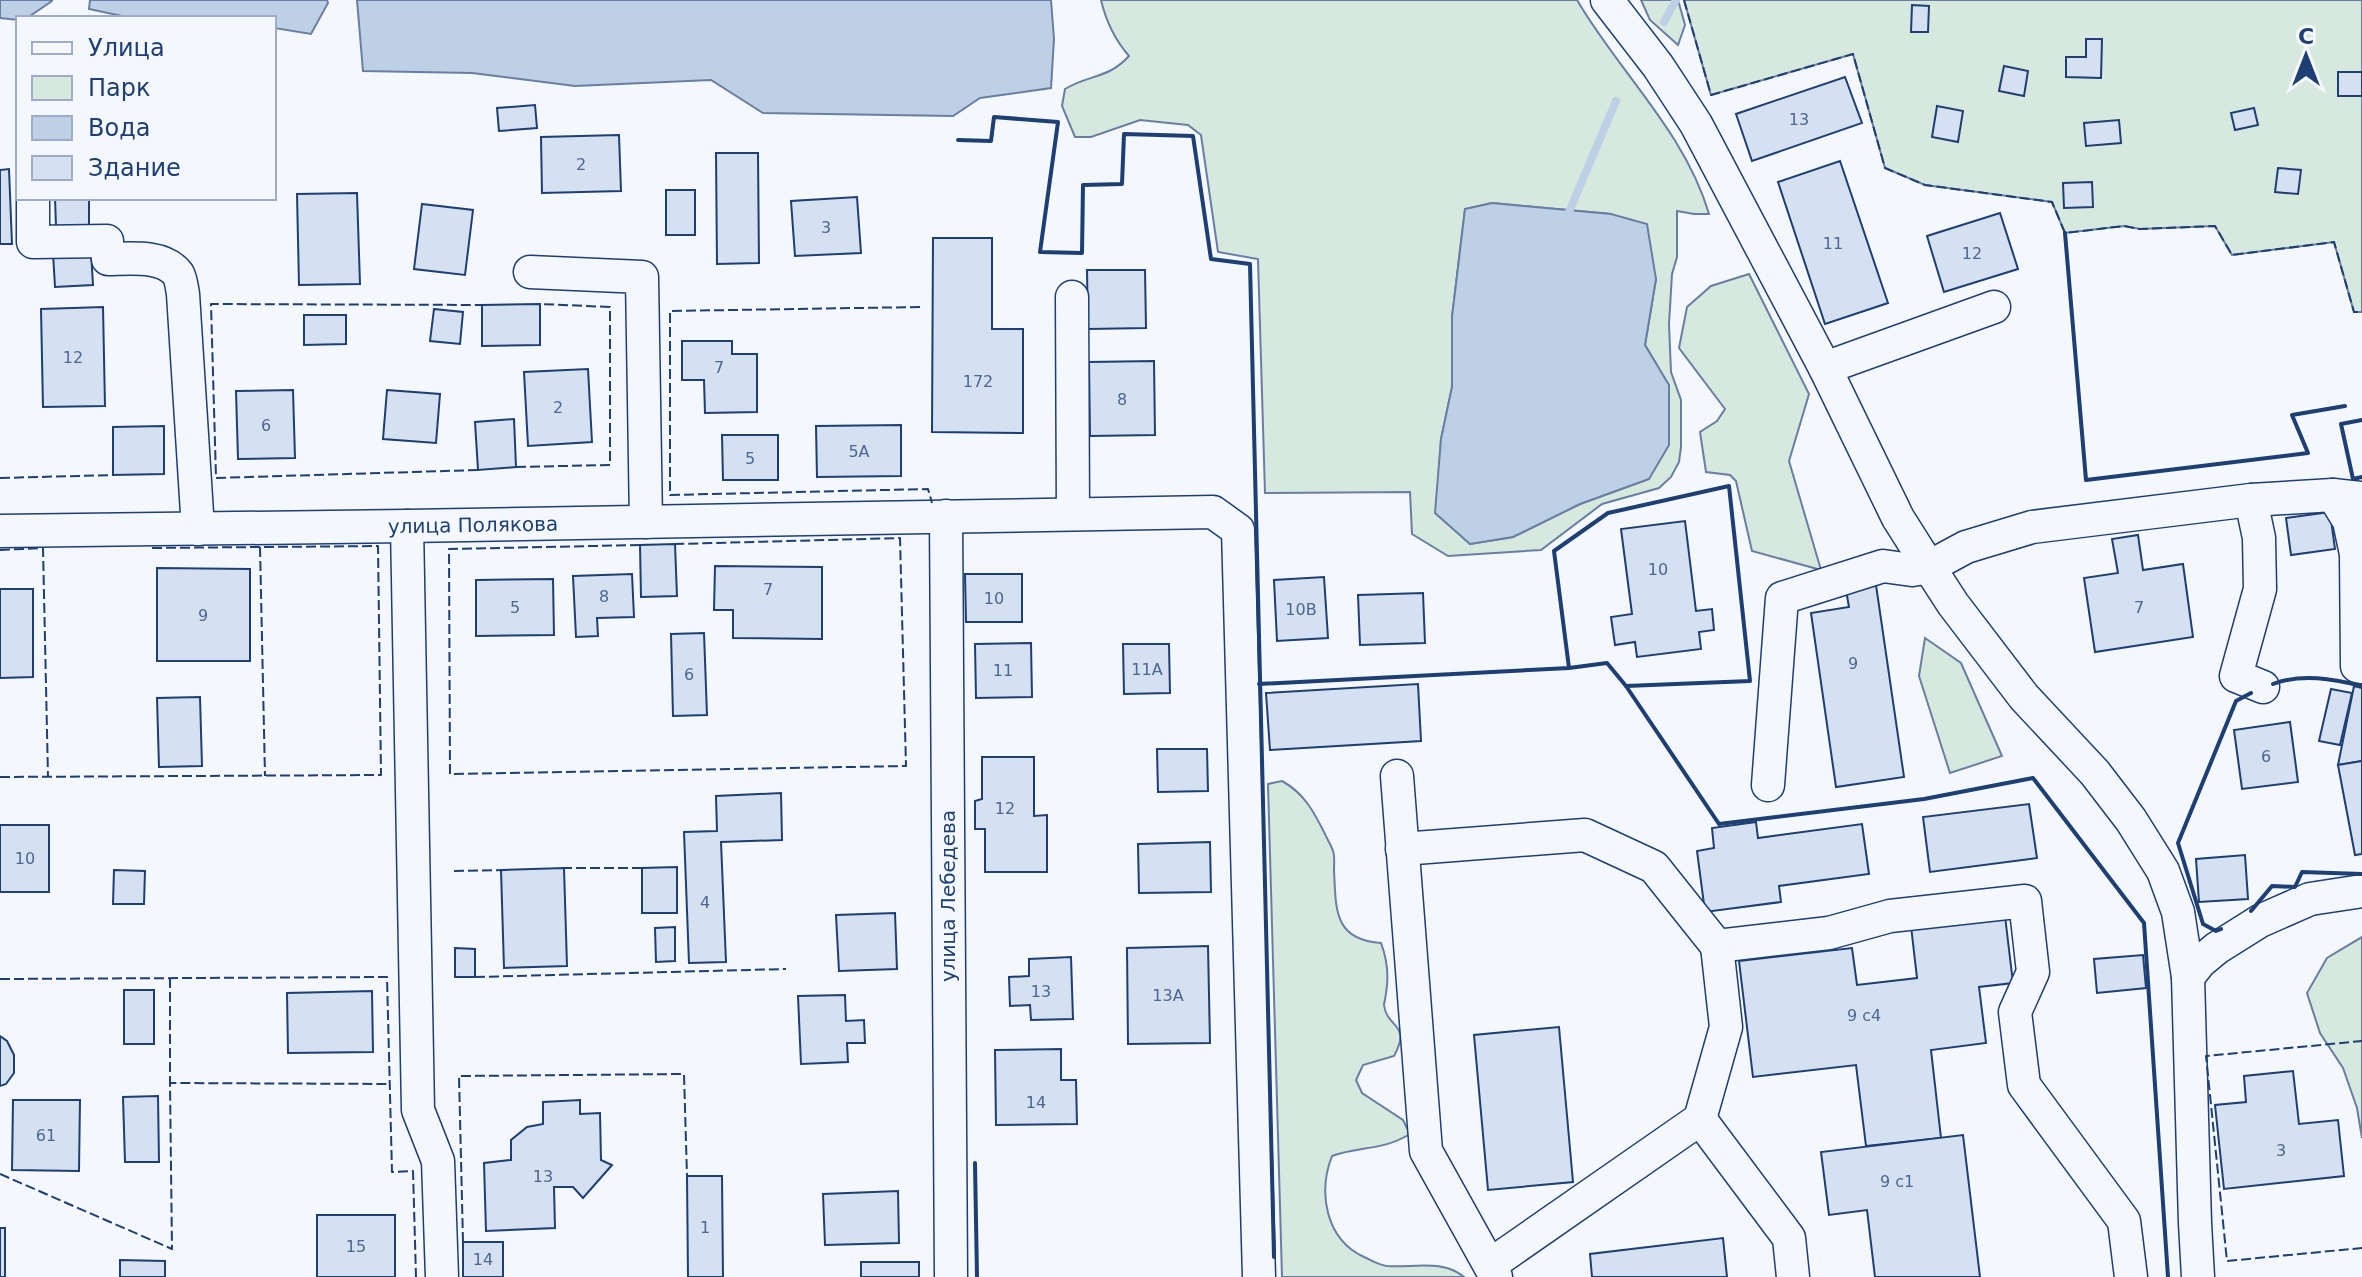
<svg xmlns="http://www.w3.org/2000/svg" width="2362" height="1277" viewBox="0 0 2362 1277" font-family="'DejaVu Sans',sans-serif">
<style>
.green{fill:#d7e8df;stroke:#687fa3;stroke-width:2;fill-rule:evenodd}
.water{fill:#bed0e5;stroke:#687fa3;stroke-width:2}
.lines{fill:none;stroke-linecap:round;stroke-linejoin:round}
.stream{stroke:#bed0e5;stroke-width:8}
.building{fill:#d5e0f0;stroke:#1d3f73;stroke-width:2}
.minor-casing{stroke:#1d3f73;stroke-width:35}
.minor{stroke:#f4f7fb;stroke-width:32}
.fence{stroke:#1d3f73;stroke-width:2;stroke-dasharray:10 4;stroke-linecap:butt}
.wall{stroke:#1d3f73;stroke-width:4}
.labels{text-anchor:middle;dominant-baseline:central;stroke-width:6;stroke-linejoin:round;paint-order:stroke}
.number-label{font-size:16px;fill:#4b6792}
.street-label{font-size:20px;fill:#1d3f73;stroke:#f4f7fb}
</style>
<rect width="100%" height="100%" fill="#f4f7fb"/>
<g class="green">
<path d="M1101,0H1577C1619,72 1685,132 1709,214H1694L1677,211V257L1672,274L1669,324L1671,372L1681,400V447L1679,462L1671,477L1659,488L1602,504L1541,550L1448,556L1412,534L1410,492L1265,493L1258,259L1218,252L1201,135L1188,125L1140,120L1091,137H1075L1062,106L1065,89C1090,74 1108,79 1129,56C1115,40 1106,21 1101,0ZM1492,203L1611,214L1656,279L1645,345L1669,386L1649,479L1580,504L1513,537L1470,544L1436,513L1441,440L1452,387V317L1465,209Z"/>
<polygon points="1641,0 1678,0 1685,25 1678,45 1650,20"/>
<polygon points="1684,0 2362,0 2362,312 2354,312 2334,242 2232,255 2215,226 2140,229 2124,226 2065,233 2052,202 1925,185 1885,168 1853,54 1711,95"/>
<polygon points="1749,274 1809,394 1789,461 1821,570 1752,551 1736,481 1730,475 1706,472 1700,432 1717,421 1725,409 1679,348 1687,307 1711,286"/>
<polygon points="1925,638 1961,663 2002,756 1950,773 1919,676"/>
<path d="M1282,781C1304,793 1314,812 1325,834C1327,839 1331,845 1333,851C1335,857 1334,864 1334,870C1336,908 1333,940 1381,943C1387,959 1389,976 1386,993C1386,995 1384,1004 1384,1005C1387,1029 1412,1023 1394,1056L1363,1065L1356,1080L1362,1093L1403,1120L1410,1134C1382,1151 1360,1146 1332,1156C1318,1192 1325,1239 1364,1257C1371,1260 1379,1265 1387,1266C1412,1268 1443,1259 1464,1277H1282L1268,784Z"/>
<polygon points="2362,937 2362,1138 2357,1108 2343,1068 2320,1033 2307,993 2327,958"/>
</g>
<g class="water">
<polygon points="0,0 52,0 52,1 27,18 18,18 18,20 0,18"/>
<polygon points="90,0 327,0 328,3 311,34 274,28 274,18 131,18 89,9"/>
<polygon points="357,0 1051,0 1054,39 1051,88 980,98 953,116 763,113 711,80 575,86 472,73 363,71"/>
<polygon points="1492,203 1611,214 1647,224 1656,279 1645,345 1669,385 1669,445 1649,479 1580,504 1513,537 1470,544 1435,513 1441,439 1452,387 1452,317 1465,209"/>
</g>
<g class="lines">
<g class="stream">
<polyline points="1664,22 1676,0"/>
<polyline points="1566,219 1616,101"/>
</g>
</g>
<g class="building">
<polygon points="1912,5 1929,6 1928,32 1911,32"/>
<polygon points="2086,39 2102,39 2101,78 2066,77 2066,57 2086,57"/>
<polygon points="2004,66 2028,71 2024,96 1999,91"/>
<rect x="2338" y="72" width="24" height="24"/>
<polygon points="1845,77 1862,123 1752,161 1736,114"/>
<polygon points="535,105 537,128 499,131 497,108"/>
<polygon points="1937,106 1963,111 1958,142 1932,137"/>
<polygon points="2254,108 2258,125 2235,130 2231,113"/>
<polygon points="2119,120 2121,143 2086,146 2084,123"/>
<polygon points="619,135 621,191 542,193 541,137"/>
<polygon points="716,153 758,153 759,263 717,264"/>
<polygon points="1840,161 1888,303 1825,324 1778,182"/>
<polygon points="2278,168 2301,170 2298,194 2275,192"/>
<polygon points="9,169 12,244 0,244 0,170"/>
<polygon points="2092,182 2093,207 2064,208 2063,183"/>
<rect x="666" y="190" width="29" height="45"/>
<polygon points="357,193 360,284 299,285 297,194"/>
<polygon points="857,197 861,253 795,256 791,201"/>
<polygon points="55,198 89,198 89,226 56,226"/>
<polygon points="422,204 473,210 465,275 414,269"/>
<polygon points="2000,213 2018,269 1944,292 1927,236"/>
<polygon points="933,238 992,238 992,329 1023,329 1023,433 932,432"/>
<polygon points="91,251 93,285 55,287 53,253"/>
<polygon points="1087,270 1145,270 1146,328 1088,329"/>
<polygon points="540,304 540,345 482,346 482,305"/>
<polygon points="103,307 105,406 43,407 41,309"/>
<polygon points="434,309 463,312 460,344 430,341"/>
<polygon points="304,315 346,315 346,344 304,345"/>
<polygon points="682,341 732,341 732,354 757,354 757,412 705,413 704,380 682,380"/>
<polygon points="1154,361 1155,435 1090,436 1089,362"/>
<polygon points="588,369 592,442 528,446 524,372"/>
<polygon points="293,390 295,458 238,459 236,391"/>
<polygon points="387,390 440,394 436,443 383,439"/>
<polygon points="514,419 516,467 478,470 475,422"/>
<polygon points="901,425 901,476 817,477 816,426"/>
<polygon points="164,426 164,474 113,475 113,427"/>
<polygon points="722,435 778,435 778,480 723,480"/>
<polygon points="2330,512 2335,549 2291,555 2286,518"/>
<polygon points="1685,521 1696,611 1712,609 1714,630 1699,632 1701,649 1637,657 1635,642 1615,645 1611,617 1632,614 1621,529"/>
<polygon points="2138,535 2143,570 2183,564 2193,637 2095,652 2084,578 2118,573 2112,539"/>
<polygon points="675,544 677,596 641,597 640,545"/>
<polygon points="715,566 822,567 822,639 733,638 733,610 714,610"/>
<polygon points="157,568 250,569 250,661 157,661"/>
<polygon points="632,574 634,617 597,618 598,636 576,637 573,576"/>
<polygon points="965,574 1022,574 1022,622 966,622"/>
<polygon points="1324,577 1328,638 1277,641 1274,580"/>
<polygon points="553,579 554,635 476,636 476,580"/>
<polygon points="1876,585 1904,777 1836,787 1811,613 1849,607 1846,590"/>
<polygon points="0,589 33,589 33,677 0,678"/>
<polygon points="1423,593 1425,643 1360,645 1358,595"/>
<polygon points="704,633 707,715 673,716 671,634"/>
<polygon points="1031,643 1032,697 976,698 975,644"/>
<polygon points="1123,644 1169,644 1170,693 1124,694"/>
<polygon points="1418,684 1421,741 1270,750 1266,693"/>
<polygon points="2354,686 2362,688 2362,761 2338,765"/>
<polygon points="2331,689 2352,693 2340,745 2319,741"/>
<polygon points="200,697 202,766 159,767 157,698"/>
<polygon points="2290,722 2298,782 2242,789 2234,730"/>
<polygon points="1157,749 1207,749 1208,791 1158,792"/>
<polygon points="982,757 1034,757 1034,816 1047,815 1047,872 985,872 985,829 975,829 975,801 982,799"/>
<polygon points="2362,761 2362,854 2355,855 2338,765"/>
<polygon points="781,793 782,840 721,842 726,962 689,963 684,832 717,831 716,796"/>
<polygon points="2029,804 2037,858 1930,872 1923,817"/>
<polygon points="1756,822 1758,838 1862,824 1869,874 1779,886 1781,902 1705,912 1697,851 1714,848 1712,828"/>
<rect x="0" y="825" width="49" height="67"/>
<polygon points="1210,842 1211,892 1139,893 1138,844"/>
<polygon points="2245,855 2248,899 2199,902 2196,859"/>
<polygon points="677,867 677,913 642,913 642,868"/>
<polygon points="564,868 567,966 504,968 501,870"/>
<polygon points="114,870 145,871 144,904 113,904"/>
<polygon points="895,913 897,969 839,971 836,915"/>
<polygon points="2005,916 2013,983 1979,987 1986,1043 1931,1050 1941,1138 1866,1146 1856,1065 1753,1077 1739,961 1852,948 1857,985 1917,978 1911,926"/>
<polygon points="675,927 675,961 656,962 655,928"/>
<polygon points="1208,946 1210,1043 1128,1044 1127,948"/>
<polygon points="455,948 475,949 475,977 455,977"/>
<polygon points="2143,955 2146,988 2097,993 2094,959"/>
<polygon points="1071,957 1073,1019 1031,1020 1030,1005 1010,1006 1009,977 1029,976 1029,959"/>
<rect x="124" y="990" width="30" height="54"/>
<polygon points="372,991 373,1052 288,1053 287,993"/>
<polygon points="845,995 846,1021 864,1020 865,1043 847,1043 848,1062 801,1064 798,996"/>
<polygon points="1559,1027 1573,1182 1488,1190 1474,1035"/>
<polygon points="0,1036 7,1041 14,1055 14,1073 6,1084 0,1086"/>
<polygon points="1061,1049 1061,1080 1076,1080 1077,1124 996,1125 995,1050"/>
<polygon points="2293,1071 2299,1124 2338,1120 2344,1176 2224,1189 2215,1105 2246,1102 2244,1076"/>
<polygon points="158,1096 159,1162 125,1162 123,1097"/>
<polygon points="13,1100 80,1100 79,1171 12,1170"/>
<polygon points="580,1100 580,1114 600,1113 601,1160 612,1165 583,1198 573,1187 554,1187 555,1228 486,1231 484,1163 511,1160 511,1140 527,1127 543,1124 543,1102"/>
<polygon points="1963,1135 1980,1277 1875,1277 1867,1210 1829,1215 1821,1152"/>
<polygon points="687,1176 722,1176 723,1277 688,1277"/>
<polygon points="898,1191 899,1243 825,1245 823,1194"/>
<rect x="317" y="1215" width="78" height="62"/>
<rect x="0" y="1228" width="5" height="49"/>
<polygon points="1723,1238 1727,1277 1592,1277 1590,1254"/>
<rect x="463" y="1242" width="40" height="35"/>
<polygon points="120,1260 165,1261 165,1277 120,1277"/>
<rect x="861" y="1262" width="58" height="15"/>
</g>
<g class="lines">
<defs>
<g id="minor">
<polyline points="1607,0 1658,66 1696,124 1825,368 1898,518 1929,567 1953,604 2024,697 2095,773 2131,820 2163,871 2178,912 2188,977 2195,1223 2198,1277"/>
<path d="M33,198V242L107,241L108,259C128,259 163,254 178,274C181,279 182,288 183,294L198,529"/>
<polyline points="530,272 642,277 646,522"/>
<polyline points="1072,297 1073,514"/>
<polyline points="1825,368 1994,307"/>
<polyline points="2333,495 2349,521 2356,554 2357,666 2362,667"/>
<polyline points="2251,500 2259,538 2260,589 2236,676 2263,687"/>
<polyline points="946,516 951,1277"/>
<polyline points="407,526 418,1110 438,1161 442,1277"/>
<polyline points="0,531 407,526 1213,512 1238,530 1259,1277"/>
<polyline points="1397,776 1426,1151 1496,1277"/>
<polyline points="1768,785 1782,598 1883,566 1912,570 1929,567 1966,547 2032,527 2251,500 2333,495 2362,498"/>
<polyline points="1402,849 1585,835 1654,867 1717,946"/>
<polyline points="2188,977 2200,962 2217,948 2260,921 2310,899 2362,891"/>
<polyline points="1700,1119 1789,1238 1793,1277"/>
<polyline points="1490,1265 1700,1119 1726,1027 1717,946 1829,933 1890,916 2025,901 2033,972 2015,1012 2024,1085 2124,1221 2131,1277"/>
</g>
</defs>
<use href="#minor" class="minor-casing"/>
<use href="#minor" class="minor"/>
<g class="fence">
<polyline points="1684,0 1711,95 1853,54 1885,168 1925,185 2052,202 2065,233 2124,226 2140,229 2215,226 2232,255 2334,242 2354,312 2362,312"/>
<polyline points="920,307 670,311 670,495 928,489 932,503"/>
<polyline points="516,467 610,465 610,307 540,304"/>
<polyline points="478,470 216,478 211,304 482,305"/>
<polyline points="0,478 113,475"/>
<polyline points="640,545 449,549 450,774 906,766 900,538 675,544"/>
<polyline points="260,547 265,776"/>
<polyline points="0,550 43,548 48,777"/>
<polyline points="0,777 381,775 378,546 148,548"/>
<polyline points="562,868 642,868"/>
<polyline points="454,871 506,870"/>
<polyline points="475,977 786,969"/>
<polyline points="170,978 170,1083"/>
<polyline points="0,979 387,977 392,1172 413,1171 416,1277"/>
<polyline points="2362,1042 2362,1041 2206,1056 2227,1261 2362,1248"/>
<polyline points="0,1174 172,1249 170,1083 390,1084"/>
<polyline points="463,1242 459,1076 684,1074 687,1176"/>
</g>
<g class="wall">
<polyline points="958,140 991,141 994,117 1058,122 1040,252 1082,253 1083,185 1122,184 1124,134 1193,136 1211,259 1250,264 1274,1257"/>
<polyline points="2065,233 2086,480 2308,453 2292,415 2345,406"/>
<polyline points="2362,420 2341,424 2353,479 2362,477"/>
<polyline points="1569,668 1554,551 1608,513 1729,486 1750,681 1626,686"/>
<polyline points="1259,684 1569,668 1607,663 1626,686 1719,824 1924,799 2033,778 2144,923 2168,1277"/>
<path d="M2273,684C2302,673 2333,679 2362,686"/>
<polyline points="2251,911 2272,886 2295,887 2302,872 2362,874"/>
<polyline points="2221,929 2216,931 2203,924 2178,843 2236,701 2251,693"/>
<polyline points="975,1163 977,1277"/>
</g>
</g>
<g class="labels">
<g class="number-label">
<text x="1799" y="119">13</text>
<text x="581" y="164">2</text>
<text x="826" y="227">3</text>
<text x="1833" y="243">11</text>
<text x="1972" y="253">12</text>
<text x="73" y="357">12</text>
<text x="719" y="367">7</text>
<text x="978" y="381">172</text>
<text x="1122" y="399">8</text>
<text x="558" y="407">2</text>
<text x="266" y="425">6</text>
<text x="859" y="451">5А</text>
<text x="750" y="458">5</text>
<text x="1658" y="569">10</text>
<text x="768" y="589">7</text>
<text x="604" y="596">8</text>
<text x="994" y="598">10</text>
<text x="515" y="607">5</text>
<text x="2139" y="607">7</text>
<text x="1301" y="609">10В</text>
<text x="203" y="615">9</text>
<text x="1853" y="663">9</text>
<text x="1147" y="669">11А</text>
<text x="1003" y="670">11</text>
<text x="689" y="674">6</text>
<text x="2266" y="756">6</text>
<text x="1005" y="808">12</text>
<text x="25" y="858">10</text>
<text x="705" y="902">4</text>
<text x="1041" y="991">13</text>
<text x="1168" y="995">13А</text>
<text x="1864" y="1015">9 c4</text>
<text x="1036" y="1102">14</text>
<text x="46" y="1135">61</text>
<text x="2281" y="1150">3</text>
<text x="543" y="1176">13</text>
<text x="1897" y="1181">9 c1</text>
<text x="705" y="1227">1</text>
<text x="356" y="1246">15</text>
<text x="483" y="1259">14</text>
</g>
<g class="street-label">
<text transform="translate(473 525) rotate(-1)">улица Полякова</text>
<text transform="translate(948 896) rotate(-90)">улица Лебедева</text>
</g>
</g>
<rect x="16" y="16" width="260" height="184" fill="#f4f7fb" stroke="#9eadc5" stroke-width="2"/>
<rect x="32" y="42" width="40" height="12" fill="#f4f7fb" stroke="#9eadc5" stroke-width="2"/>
<text x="88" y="56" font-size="24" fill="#1d3f73">Улица</text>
<rect x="32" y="76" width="40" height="24" fill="#d7e8df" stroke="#9eadc5" stroke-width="2"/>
<text x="88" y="96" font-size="24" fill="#1d3f73">Парк</text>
<rect x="32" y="116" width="40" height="24" fill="#bed0e5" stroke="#9eadc5" stroke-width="2"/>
<text x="88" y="136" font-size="24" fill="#1d3f73">Вода</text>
<rect x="32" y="156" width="40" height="24" fill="#d5e0f0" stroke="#9eadc5" stroke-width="2"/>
<text x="88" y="176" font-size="24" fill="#1d3f73">Здание</text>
<g transform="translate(2306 56)" stroke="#f4f7fb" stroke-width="6" paint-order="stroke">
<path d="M0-6L14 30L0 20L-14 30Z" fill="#1d3f73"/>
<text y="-12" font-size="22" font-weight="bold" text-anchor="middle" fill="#1d3f73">С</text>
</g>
</svg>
